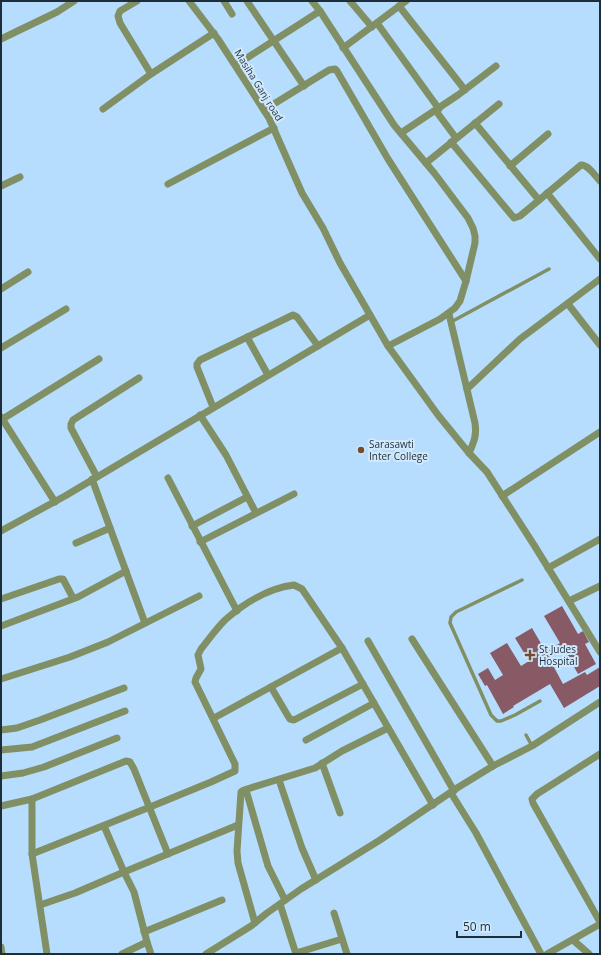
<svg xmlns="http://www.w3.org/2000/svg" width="601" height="955" viewBox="0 0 601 955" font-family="'Open Sans',sans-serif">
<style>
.building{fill:#875a65}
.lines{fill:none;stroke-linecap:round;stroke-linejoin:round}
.service{stroke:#819064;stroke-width:3.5}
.minor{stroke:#819064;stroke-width:7}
.poi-dot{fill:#734d29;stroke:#d1e9fc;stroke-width:1.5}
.labels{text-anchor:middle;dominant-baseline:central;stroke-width:4;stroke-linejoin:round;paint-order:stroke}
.street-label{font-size:10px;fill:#1e2d3a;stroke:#d1e9fc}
.poi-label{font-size:10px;fill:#1e2d3a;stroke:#d1e9fc;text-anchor:start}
</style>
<rect width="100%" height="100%" fill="#b6ddfe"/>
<polygon class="building" points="562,606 578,634 583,631 589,642 585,644 596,664 578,674 564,649 549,658 563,684 585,672 587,675 600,667 600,686 564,708 550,684 513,706 514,707 503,714 487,685 485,686 478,674 488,668 495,680 503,675 490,653 507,643 521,666 529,661 515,638 532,628 546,652 560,643 544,616"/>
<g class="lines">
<g class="service">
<polyline points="451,322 549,269"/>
<polyline points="522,580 456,612 451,617 450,623 491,715 497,721 501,721 515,715 540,701"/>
<polyline points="526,735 532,746"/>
</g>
<g class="minor">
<polyline points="137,1 120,11 118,16 120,23 151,74"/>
<polyline points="189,1 218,39 269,118 302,193 323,228 340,263 388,346 438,415 469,453 487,472 534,545 600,652"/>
<polyline points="224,1 232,14"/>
<polyline points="247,1 304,86"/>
<polyline points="312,1 320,11 394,125 435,174 468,218 473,228 475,236 475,243 466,281 460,301 455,308 440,319 388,346"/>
<polyline points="350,1 372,27"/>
<polyline points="399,6 465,90"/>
<polyline points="377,23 439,109"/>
<polyline points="1,39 57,12 74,1"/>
<polyline points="343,48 406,1"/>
<polyline points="236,65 320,11"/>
<polyline points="103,109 151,74 214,33"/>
<polyline points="264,110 329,70 335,69 337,71 388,159 466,281"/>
<polyline points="436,111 456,138"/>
<polyline points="475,123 539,200"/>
<polyline points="401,133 458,95 496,66"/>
<path d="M451,142L514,218L520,216L581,165C589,165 595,176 600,181"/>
<polyline points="426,163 499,104"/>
<polyline points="510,166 548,134"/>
<polyline points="168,184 274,128"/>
<polyline points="1,186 20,177"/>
<polyline points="547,193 600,259"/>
<polyline points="1,289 28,272"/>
<polyline points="568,304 600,345"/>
<path d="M449,314L475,423C477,435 474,442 469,453"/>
<polyline points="247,337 268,375"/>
<polyline points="1,348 66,309"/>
<polyline points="467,389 520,339 600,279"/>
<polyline points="213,407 197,367 197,364 200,360 293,315 297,317 318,346"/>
<polyline points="200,415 226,455 256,513"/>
<polyline points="1,417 55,502"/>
<polyline points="1,420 99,359"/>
<polyline points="97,477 71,428 71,424 73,420 139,378"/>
<polyline points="168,478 237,611"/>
<polyline points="92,479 145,623"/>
<polyline points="502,496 600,432"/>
<polyline points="192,526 247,497"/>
<polyline points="1,531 65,496 370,315"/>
<polyline points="200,542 294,494"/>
<polyline points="76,543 110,528"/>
<polyline points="548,568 600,539"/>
<polyline points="1,599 59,579 63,579 73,598"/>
<polyline points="569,601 600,586"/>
<polyline points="1,626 78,597 126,571"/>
<polyline points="412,639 493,766"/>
<polyline points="368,641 454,791"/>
<polyline points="1,679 70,657 108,642 199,596"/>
<polyline points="271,687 288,716 290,719 294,720 363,684"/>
<polyline points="214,718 342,648"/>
<polyline points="1,730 17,728 40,720 124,688"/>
<polyline points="306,740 374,703"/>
<polyline points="1,750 32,747 125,711"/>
<polyline points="600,754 537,794 532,799 533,803 600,922"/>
<polyline points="322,763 340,813"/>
<polyline points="1,776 23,773 44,767 117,738"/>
<polyline points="279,780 302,848 316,880"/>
<polyline points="246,790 268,866 285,900"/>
<polyline points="451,793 476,833 541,954"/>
<polyline points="32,799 32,854"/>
<polyline points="1,806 32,799 126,761 130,762 134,769 168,854"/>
<polyline points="280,904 296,954"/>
<polyline points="40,905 75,893 124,872 104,826"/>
<polyline points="334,913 347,954"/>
<polyline points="255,923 238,863 237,851 241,792 244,790 315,768 342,751 388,728"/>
<polyline points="144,932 222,900"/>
<polyline points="573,940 589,954"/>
<polyline points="1,947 2,954"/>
<polyline points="296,953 342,939"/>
<path d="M47,954L32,854L150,807L211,782L235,771V764L195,682L196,678L201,669L198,655L201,649C209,639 216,629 225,620C244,603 269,588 294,585L302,589L342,648L433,805"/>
<polyline points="122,954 147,942"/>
<polyline points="151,954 147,942 134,892 124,872 238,825"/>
<polyline points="206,954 251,926 267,913 301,889 380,840 457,788 493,766 532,746 600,702"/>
<polyline points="547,954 600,924"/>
</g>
</g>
<g class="poi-dot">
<circle cx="361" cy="450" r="4"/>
<path d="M528 649h4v4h4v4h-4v4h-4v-4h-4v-4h4z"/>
</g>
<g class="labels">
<g class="street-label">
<text transform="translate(259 85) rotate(58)">Masiha Ganj road</text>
</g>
<g class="poi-label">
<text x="369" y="444">Sarasawti<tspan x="369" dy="12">Inter College</tspan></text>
<text x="539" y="649">St Judes<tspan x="539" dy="12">Hospital</tspan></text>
</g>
</g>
<rect width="601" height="955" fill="none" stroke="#1e2d3a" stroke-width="4"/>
<path d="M457 931v6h64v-6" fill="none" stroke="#1e2d3a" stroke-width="2"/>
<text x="463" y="931" font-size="12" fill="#1e2d3a" stroke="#d1e9fc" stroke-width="3" paint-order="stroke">50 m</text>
</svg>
